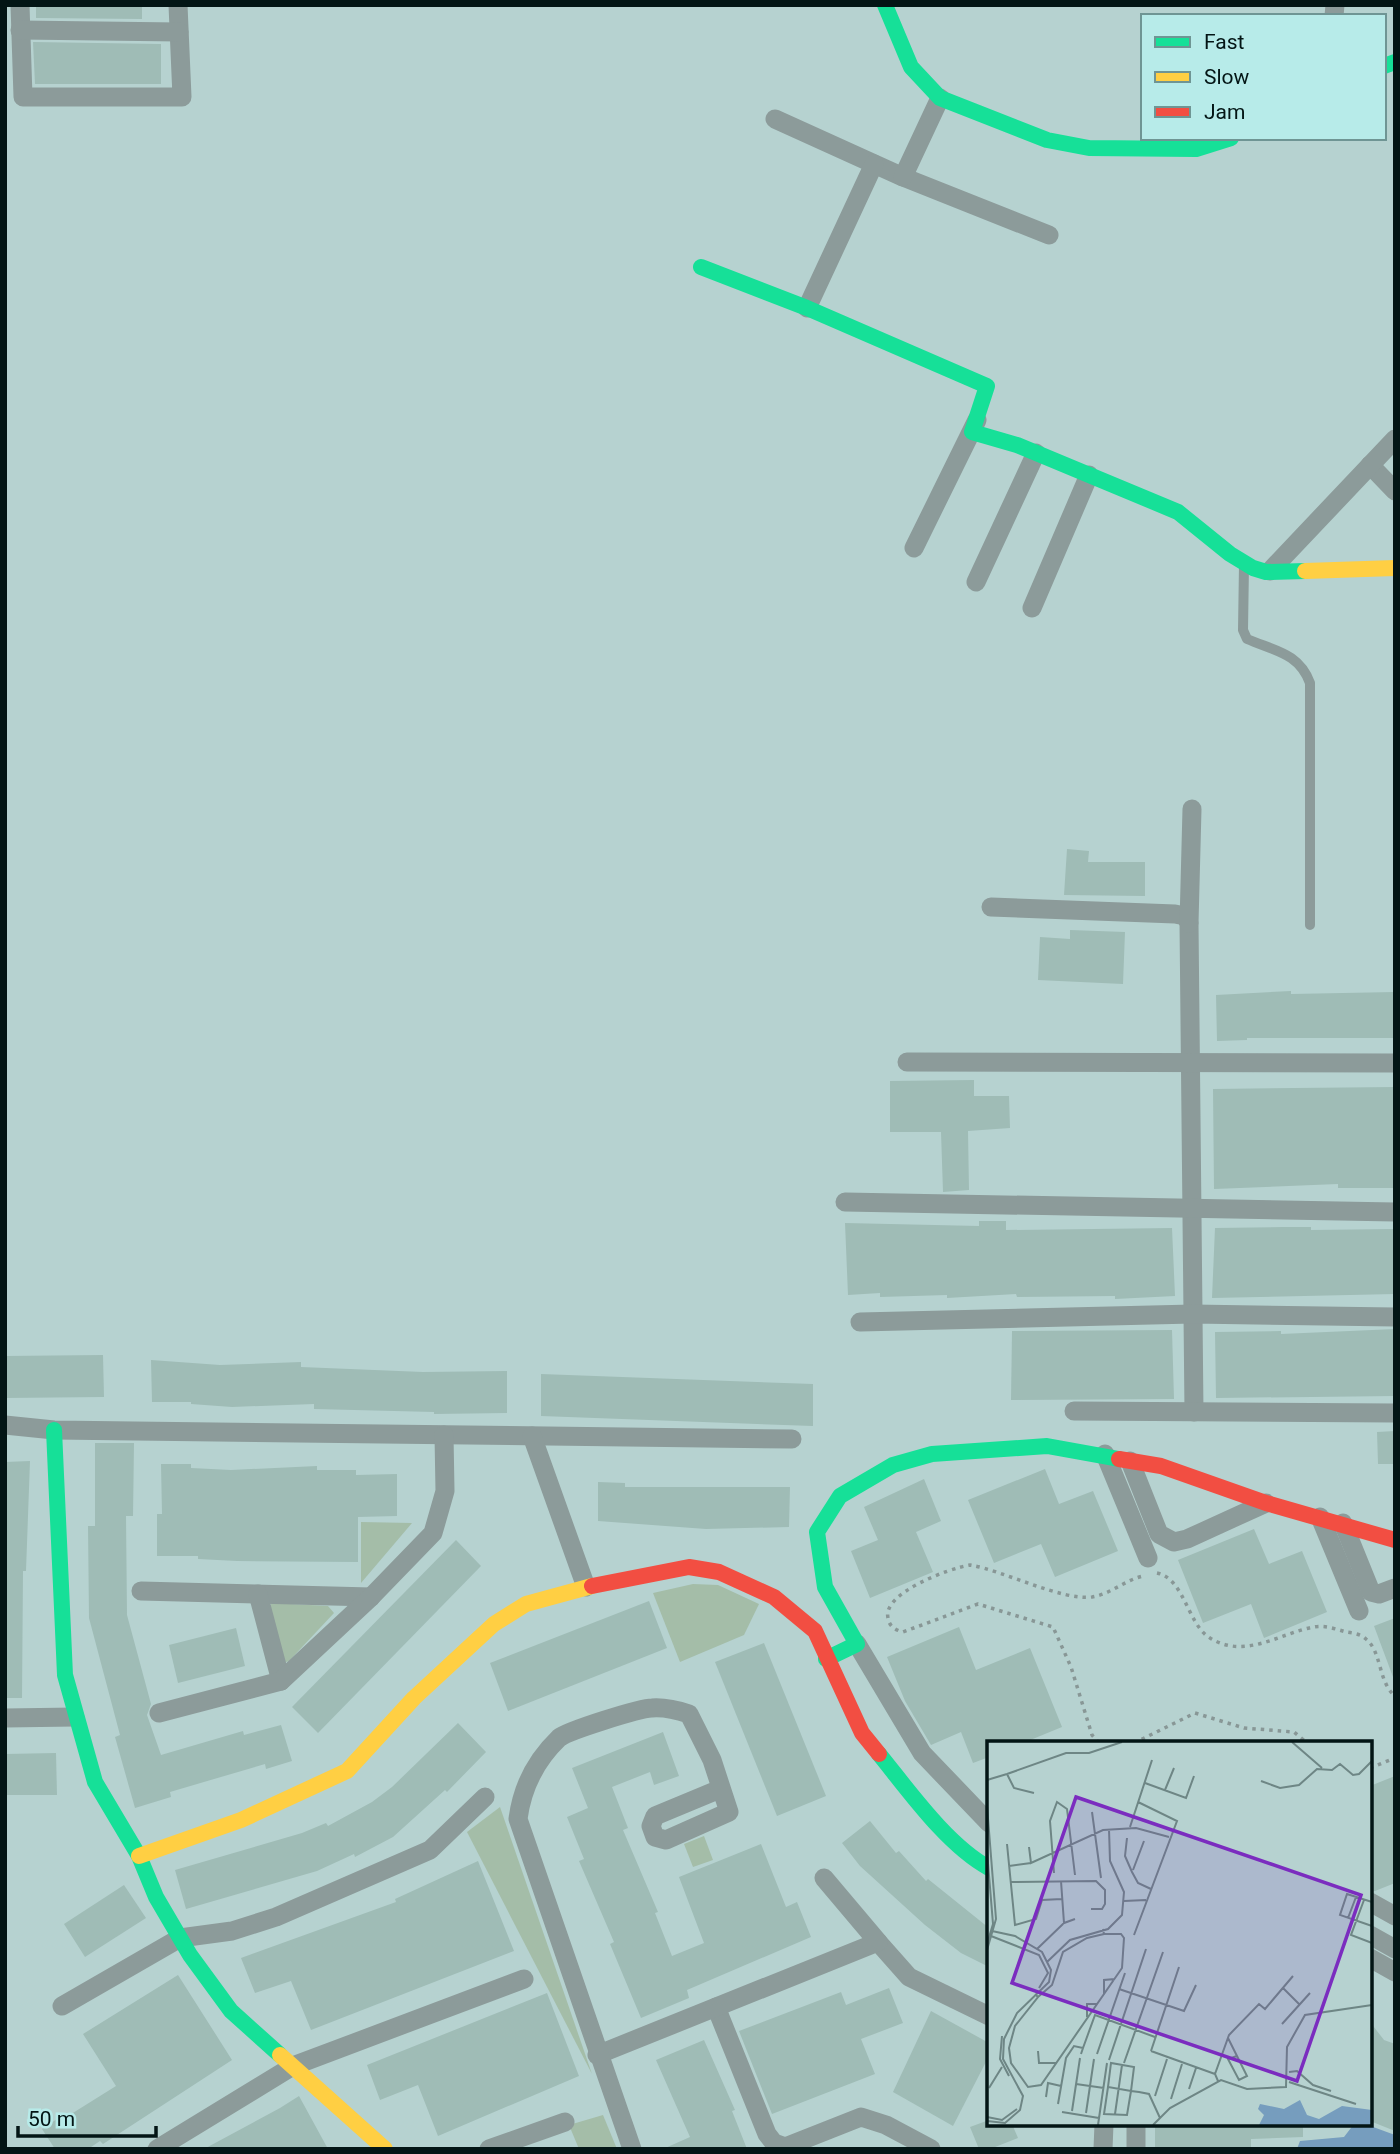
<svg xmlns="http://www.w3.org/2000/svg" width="1400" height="2154" viewBox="0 0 1400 2154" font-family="Roboto,sans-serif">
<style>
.green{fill:#a4bda8}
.water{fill:#769dbe}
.building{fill:#9fbcb6}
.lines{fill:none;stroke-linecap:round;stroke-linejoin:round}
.path{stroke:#889796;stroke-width:3.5;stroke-dasharray:3.5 5;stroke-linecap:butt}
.lane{stroke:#8c9b9a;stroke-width:10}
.street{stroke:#8c9b9a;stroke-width:19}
.fast{stroke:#16e098;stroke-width:16}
.slow{stroke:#ffcf43;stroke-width:16}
.jam{stroke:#f24e42;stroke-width:16}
.inset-road{fill:none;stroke:#6e8685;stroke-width:2}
.view{fill:#7b2cbf;fill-opacity:0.15;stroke:#7b2cbf;stroke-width:3.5}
.inset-edge{fill:none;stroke:#031515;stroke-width:3.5}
</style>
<rect width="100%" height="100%" fill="#b6d2d0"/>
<g class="green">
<polygon points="361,1522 412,1523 361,1583"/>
<polygon points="693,1584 718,1585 759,1604 744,1635 680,1662 653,1593"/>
<polygon points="272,1603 328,1606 334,1613 289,1661 281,1664 268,1608"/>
<polygon points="500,1807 592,2074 467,1832"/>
<polygon points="704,1836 713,1860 693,1867 684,1844"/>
<polygon points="603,2115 617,2149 579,2149 569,2125"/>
</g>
<polygon class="water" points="1354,2124 1365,2124 1395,2135 1395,2149 1297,2149 1300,2141 1344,2137"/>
<g class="building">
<polygon points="36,5 142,5 142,19 36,18"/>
<polygon points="33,42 161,44 161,84 35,84"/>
<polygon points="1067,849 1089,851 1088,862 1145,862 1145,896 1064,895"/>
<polygon points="1070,930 1125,932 1123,984 1038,980 1040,937 1070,939"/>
<polygon points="1291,991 1291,994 1395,992 1395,1038 1247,1038 1247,1040 1217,1041 1216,995"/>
<polygon points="974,1080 974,1096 1009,1096 1010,1128 968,1131 969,1190 943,1192 941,1132 890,1132 890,1081"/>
<polygon points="1395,1087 1395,1188 1338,1188 1338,1184 1214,1189 1213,1089"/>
<polygon points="979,1221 1006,1221 1006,1230 1172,1228 1175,1296 1115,1299 1115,1296 1017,1297 1016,1294 947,1298 947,1295 880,1297 880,1293 848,1295 845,1223 979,1226"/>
<polygon points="1283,1227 1311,1227 1311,1230 1395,1229 1395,1294 1212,1298 1215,1228"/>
<polygon points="1395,1329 1395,1396 1216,1398 1215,1332 1281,1331 1281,1334"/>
<polygon points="1172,1330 1174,1399 1011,1400 1012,1331"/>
<polygon points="103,1355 104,1397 5,1398 5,1356"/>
<polygon points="151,1360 220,1365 301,1362 301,1367 423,1372 507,1371 507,1413 434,1414 434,1412 314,1409 314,1404 232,1407 191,1404 191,1402 152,1402"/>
<polygon points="541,1374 813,1384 813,1426 541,1416"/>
<polygon points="1395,1431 1395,1464 1378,1464 1377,1432"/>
<polygon points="95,1443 134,1443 133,1516 126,1516 127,1615 151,1704 147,1715 161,1755 243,1731 244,1735 281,1725 292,1761 266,1769 265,1764 170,1792 171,1797 135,1808 115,1737 120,1735 89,1618 88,1526 95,1526"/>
<polygon points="30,1461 26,1571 23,1571 22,1698 5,1698 5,1462"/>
<polygon points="161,1464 191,1464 191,1468 231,1470 317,1466 317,1470 356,1470 356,1475 397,1474 397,1516 358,1517 358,1562 237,1561 198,1559 198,1556 157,1556 157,1514 162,1514"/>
<polygon points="1045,1469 1059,1504 1093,1491 1118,1551 1055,1577 1041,1544 994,1563 968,1500"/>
<polygon points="924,1479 941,1521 916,1532 933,1572 870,1598 851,1551 878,1540 864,1507"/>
<polygon points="598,1482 625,1483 625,1487 790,1487 789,1527 706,1529 598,1521"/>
<polygon points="1254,1529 1269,1564 1302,1551 1327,1612 1264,1638 1251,1604 1203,1623 1178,1560"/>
<polygon points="456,1540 481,1566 318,1733 292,1707"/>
<polygon points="649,1601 667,1648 508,1711 490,1663"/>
<polygon points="1395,1618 1395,1677 1393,1677 1374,1626"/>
<polygon points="959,1627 976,1670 1030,1648 1062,1727 1023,1743 989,1743 989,1757 973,1763 961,1732 931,1745 905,1701 887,1657"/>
<polygon points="236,1628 245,1666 178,1683 169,1645"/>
<polygon points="764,1643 826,1796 777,1816 715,1662"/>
<polygon points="458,1723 486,1752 447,1792 445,1790 393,1837 355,1857 354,1854 317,1871 186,1909 175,1870 302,1833 326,1823 328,1826 372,1802 392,1787"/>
<polygon points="663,1732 679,1776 654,1785 650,1772 612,1787 628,1828 623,1830 658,1912 655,1913 672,1956 704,1943 679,1877 761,1844 786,1907 797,1902 811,1937 687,1990 689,1998 641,2018 610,1944 614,1942 579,1861 584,1859 567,1817 588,1808 572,1768"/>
<polygon points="56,1753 57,1795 5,1795 5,1754"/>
<polygon points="1395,1776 1395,1883 1375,1891 1370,1890 1370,1786"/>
<polygon points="870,1821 896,1853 899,1851 926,1881 928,1879 989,1928 989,1967 961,1953 925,1925 860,1866 842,1843"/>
<polygon points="478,1861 514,1951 311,2030 291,1981 255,1993 241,1958 396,1902 395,1899"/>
<polygon points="124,1885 146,1918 85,1957 64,1924"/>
<polygon points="178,1975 232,2060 103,2144 100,2141 88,2149 55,2149 42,2129 66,2113 68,2116 116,2086 83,2034"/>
<polygon points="889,1988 903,2023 861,2039 875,2074 772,2114 739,2031 841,1992 846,2005"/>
<polygon points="547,1993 579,2076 438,2136 418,2085 380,2100 367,2065"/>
<polygon points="931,2011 989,2043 989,2056 953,2126 893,2092"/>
<polygon points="1370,2022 1384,2040 1395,2044 1395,2131 1370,2121"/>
<polygon points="704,2040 735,2110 732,2111 747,2149 663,2149 690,2137 656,2060"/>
<polygon points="299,2096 328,2149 204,2149 280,2108"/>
<polygon points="989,2120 989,2124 1012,2124 1018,2138 990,2149 979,2149 970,2127"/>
<polygon points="1155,2124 1303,2124 1303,2137 1251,2139 1251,2149 1155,2149"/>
</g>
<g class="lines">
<g class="path">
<path d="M1157,1573C1185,1579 1187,1624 1210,1638C1245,1660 1280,1633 1314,1627C1325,1625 1336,1629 1346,1632C1353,1633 1361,1634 1366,1639C1382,1652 1378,1682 1395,1696"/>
<path d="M1099,1743L1092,1735L1071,1667L1053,1627L978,1604L903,1632C895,1630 889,1626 888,1618C882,1593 950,1568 970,1565C1002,1570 1062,1601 1092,1597C1111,1594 1125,1580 1143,1576"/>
<polyline points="1134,1743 1195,1713 1244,1728 1294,1732 1307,1743"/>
<polyline points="1370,1768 1395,1758"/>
</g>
<path class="lane" d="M1244,565L1243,630L1247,639C1275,651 1299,653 1310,683V925"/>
<g class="street">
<polyline points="20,5 23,97 182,97 178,5"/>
<polyline points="1334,16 1335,5"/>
<polyline points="20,30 179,32"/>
<polyline points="775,119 903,177 1049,235"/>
<polyline points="903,177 940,98"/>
<polyline points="807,308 874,164"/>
<polyline points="1370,465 1395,491"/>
<polyline points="914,548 977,420"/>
<polyline points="1270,571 1395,439"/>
<polyline points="976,582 1036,453"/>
<polyline points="1032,608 1089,475"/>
<polyline points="991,907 1175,914 1185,916 1189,923 1194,1412"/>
<polyline points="1189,923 1192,809"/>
<polyline points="907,1062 1395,1063"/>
<polyline points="845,1202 1395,1212"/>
<polyline points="860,1322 1193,1314 1395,1317"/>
<polyline points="1074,1411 1395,1413"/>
<polyline points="5,1425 54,1430 792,1439"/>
<polyline points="532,1436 586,1587"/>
<polyline points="1105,1454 1148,1558"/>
<polyline points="1130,1461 1159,1534 1174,1542 1187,1539 1266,1503"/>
<polyline points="1320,1517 1359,1611"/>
<polyline points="1343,1523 1371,1592 1379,1594 1395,1588"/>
<polyline points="141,1591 371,1597"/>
<polyline points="258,1594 281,1681"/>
<polyline points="857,1644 922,1753 989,1823"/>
<polyline points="159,1713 281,1681 371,1597 433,1533 445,1491 444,1435"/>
<polyline points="5,1718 75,1717"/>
<polyline points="1370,1902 1395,1916"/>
<polyline points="1370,1935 1395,1949"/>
<polyline points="878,1942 909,1977 989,2016"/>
<polyline points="1370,1958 1395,1972"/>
<polyline points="62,2006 180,1938 232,1931 276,1917 430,1850 485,1797"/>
<polyline points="716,2007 767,2134 774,2143 785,2147 861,2117 886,2125 931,2149"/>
<polyline points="597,2055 878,1942 824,1878"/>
<polyline points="157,2149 293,2066 524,1979"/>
<polyline points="489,2149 565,2122"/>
<path d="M632,2149L518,1819C522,1788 536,1760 559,1738C567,1731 640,1708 652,1708C666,1707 677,1710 689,1714L712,1760L729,1812L666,1840L655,1837L651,1826L655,1816L720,1789"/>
<polyline points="1103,2149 1104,2124"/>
<polyline points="1136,2149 1136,2124"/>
</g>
<g class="fast">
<polyline points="885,5 911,67 940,98 1047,140 1089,148 1196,149 1231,138"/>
<polyline points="1384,66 1395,62"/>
<polyline points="701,267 807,308 987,386 972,432 1017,445 1178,512 1230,554 1253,568 1266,572 1305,571"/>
<polyline points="54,1430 65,1675 95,1782 139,1856 156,1897 190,1955 231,2011 280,2055"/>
<polyline points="826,1659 857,1644 825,1587 817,1532 840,1496 893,1465 932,1454 1047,1446 1119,1459"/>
<path d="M879,1754C909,1791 947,1845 989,1868"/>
</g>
<g class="slow">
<polyline points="1305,571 1395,568"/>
<polyline points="139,1856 241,1820 347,1771 414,1698 494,1624 526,1604 592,1586"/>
<polyline points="280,2055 385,2149"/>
</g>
<g class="jam">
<polyline points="1119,1459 1161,1466 1266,1503 1395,1540"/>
<polyline points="592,1586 689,1567 719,1572 774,1597 815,1631 862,1733 879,1754"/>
</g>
</g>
<g transform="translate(987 1741)">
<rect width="385" height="385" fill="#b6d2d0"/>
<path d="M313,359L320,374L332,378L355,365L385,369V384H272L277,374L271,368L273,363L297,368Z" fill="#769dbe"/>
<path class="inset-road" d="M305,1L335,27M20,33L79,12H102L135,1M0,39L20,33L27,47L47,52M274,40L293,47L312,44L330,28L345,29L353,23L366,34L372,33L385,20M158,42L199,57L207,35M178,49L187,27M0,65L9,178L0,209M105,71L114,137M143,86L165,19M140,97L138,115L145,131L151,142L164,148M20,103L28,184L49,178L55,159L75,158M42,106L44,122L116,89L149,87L182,96M0,110L6,183L0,203M22,125L44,122M146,129L157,100M67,132L63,80L70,61L80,68L88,134M74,140L77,182L88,178M24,141L109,140L118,149V163L115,168H104M377,159L364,194L385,202M137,160L159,159M385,161L360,153L353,174L385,185M361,177L369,156M147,194L190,80L151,61M4,195L52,214L61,232L52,247M50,208L77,182M60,221L83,199L121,188L135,174L137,151L123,120L122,88M296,247L312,263M132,248L197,270L209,244M48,253L51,256L28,285L22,307L24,322L41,346L54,344L135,227L137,197L134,193H117L116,188M117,253V239L128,238M51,256L65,244L76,211L100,197L117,193M100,276V263H110M295,283L323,252M15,295L13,318L22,335M241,297L260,335L252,339L241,318L250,315M96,307L108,274L168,296M51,310L52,322H70M164,310L192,226M164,310L228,333M110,313L138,232M122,319L159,208M137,322L176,211M302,331L310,330L326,344L344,350M231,340L228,333L242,294L272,263L278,268L306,235M302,341L369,363M89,343L117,347M121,346L117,373L140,374L144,350L147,326L124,322L121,346L144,350L152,351L162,353L173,377M2,347L15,326M202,348L209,327M168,355L180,318M59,356L61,342L74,345M184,358L195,323M71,363L79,317L87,305L96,307L94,313M85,370L93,317M75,371L112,377M99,372L107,318M128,373L135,324M0,376L15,379L30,368M0,380L18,382L33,369L36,355L16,318L17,298L30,272L62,241L64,229L55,211L28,195L5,190M111,384L120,322M166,384L183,367L234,339L260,348L299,346L300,306L318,274L385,264"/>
<path class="view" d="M89,56L374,154L310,340L25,242Z"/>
<rect width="385" height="385" class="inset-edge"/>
</g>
<rect width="1400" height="2154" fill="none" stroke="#031515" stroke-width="14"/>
<rect x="1141" y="14" width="245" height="126" fill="#b7ebe9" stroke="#6f9594" stroke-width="2"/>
<rect x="1155" y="37" width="35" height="10" fill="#16e098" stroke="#6f9594" stroke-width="2"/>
<text x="1204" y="49" font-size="21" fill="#031515">Fast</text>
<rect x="1155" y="72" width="35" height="10" fill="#ffcf43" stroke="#6f9594" stroke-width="2"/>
<text x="1204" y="84" font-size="21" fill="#031515">Slow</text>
<rect x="1155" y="107" width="35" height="10" fill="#f24e42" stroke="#6f9594" stroke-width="2"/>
<text x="1204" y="119" font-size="21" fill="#031515">Jam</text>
<path d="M18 2126v10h138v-10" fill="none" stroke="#031515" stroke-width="3.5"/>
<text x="28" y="2126" font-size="21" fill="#031515" stroke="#b7ebe9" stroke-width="5" paint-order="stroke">50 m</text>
</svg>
